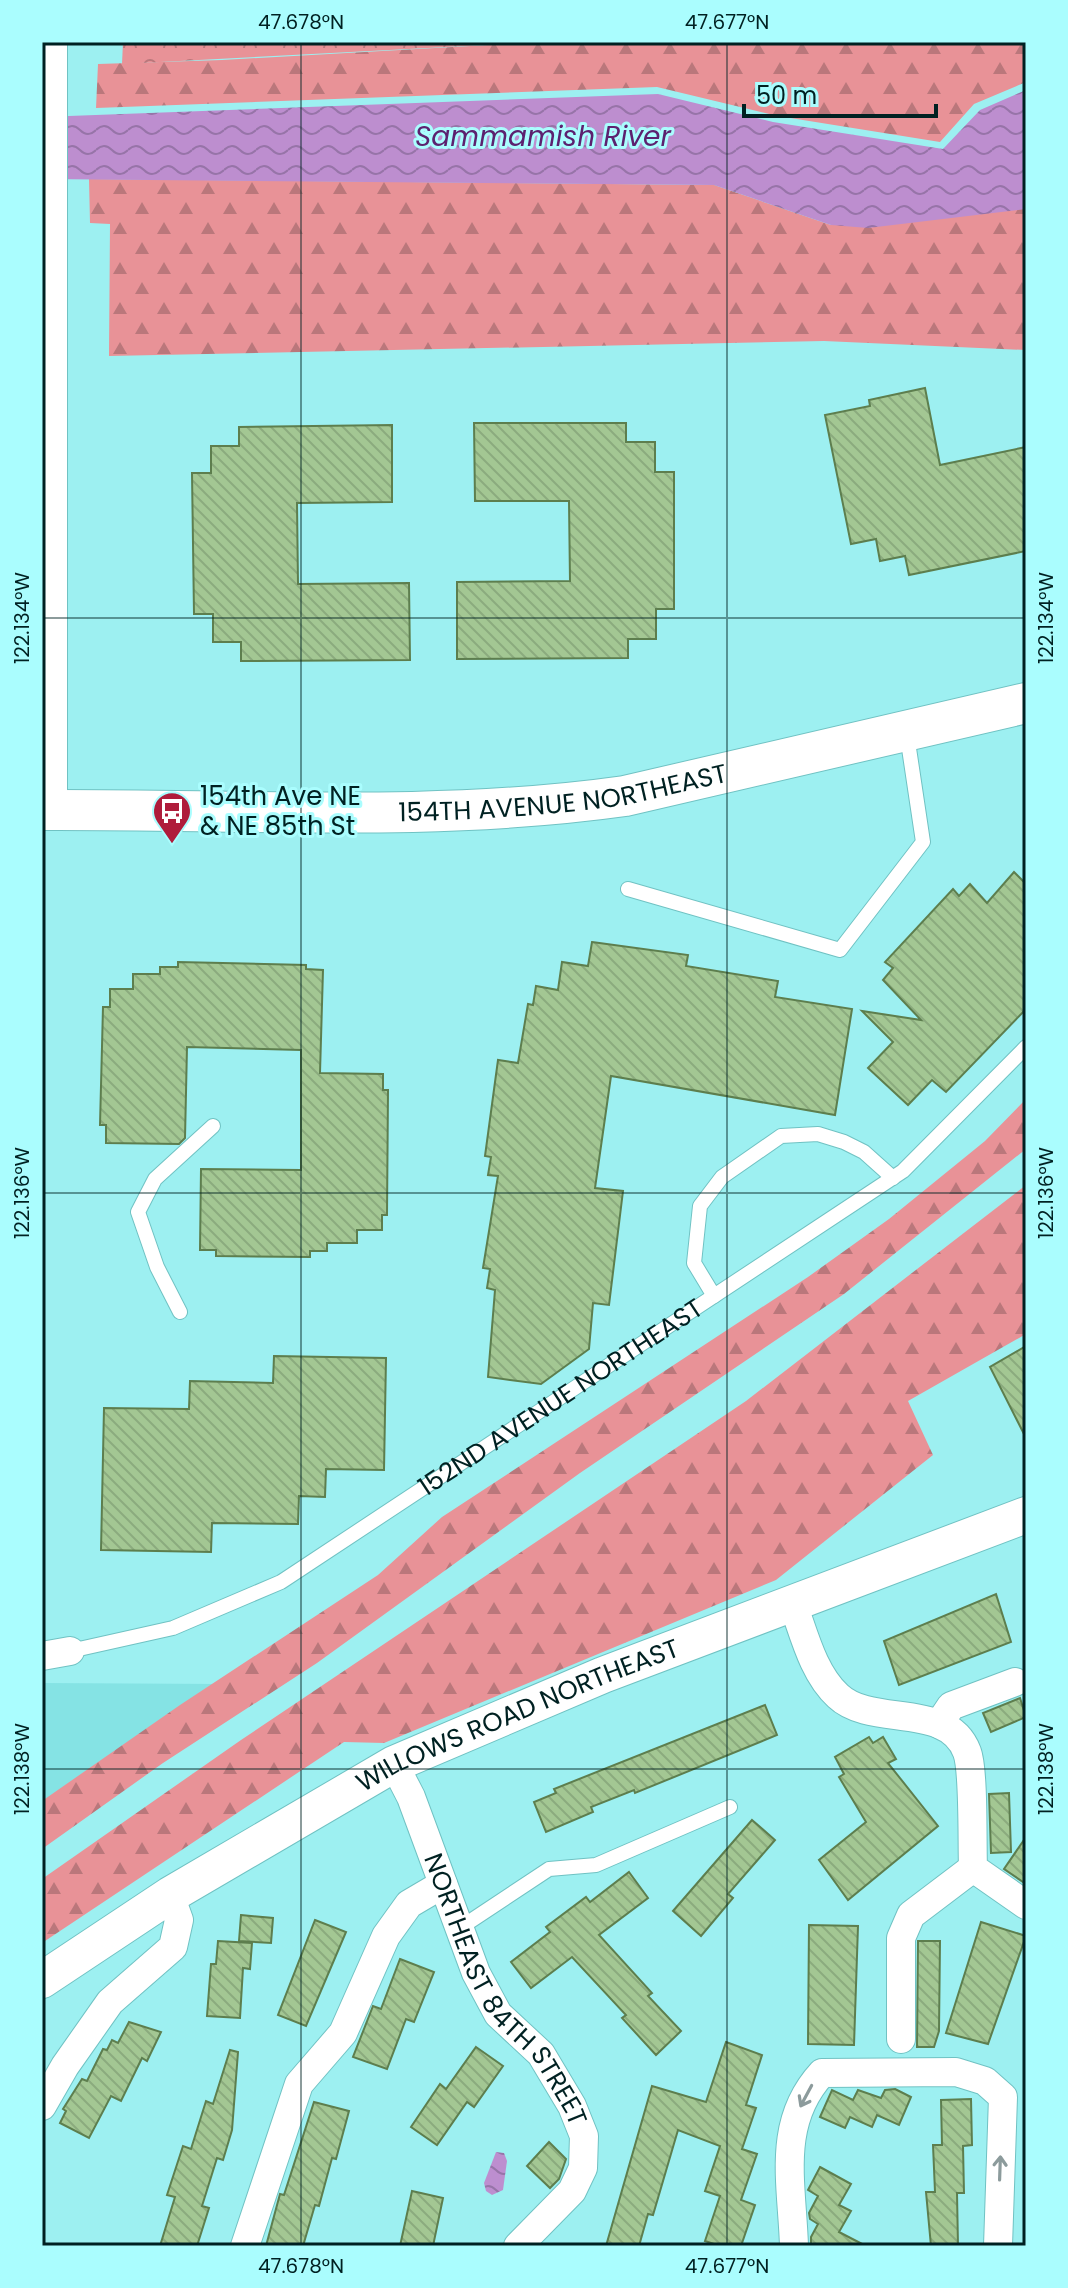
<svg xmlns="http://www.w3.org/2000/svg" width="1068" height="2288" viewBox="0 0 1068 2288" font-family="Poppins,sans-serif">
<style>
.built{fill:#85e3e4}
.forest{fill:url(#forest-firs)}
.park{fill:url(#park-crowns)}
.water{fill:url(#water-waves)}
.building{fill:url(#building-back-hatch);stroke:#5d7e4e;stroke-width:2}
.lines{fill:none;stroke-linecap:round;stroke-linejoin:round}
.service-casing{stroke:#70c2c3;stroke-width:16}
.minor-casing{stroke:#70c2c3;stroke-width:30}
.tertiary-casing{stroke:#70c2c3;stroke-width:38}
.secondary-casing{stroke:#70c2c3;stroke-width:42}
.service{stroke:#fff;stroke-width:14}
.minor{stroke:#fff;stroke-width:28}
.tertiary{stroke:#fff;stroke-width:36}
.secondary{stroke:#fff;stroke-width:40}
.oneway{stroke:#8c9b9c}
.ticks{fill:none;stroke:#002122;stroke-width:2;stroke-opacity:0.45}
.labels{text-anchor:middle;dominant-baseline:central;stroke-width:6;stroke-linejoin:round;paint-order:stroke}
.street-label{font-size:26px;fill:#002122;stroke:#aafdfe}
.poi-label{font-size:26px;fill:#002122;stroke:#aafdfe;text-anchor:start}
.water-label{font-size:28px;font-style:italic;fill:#5c216f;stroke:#aafdfe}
.neatline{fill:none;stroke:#002122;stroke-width:3}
.ticks-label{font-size:20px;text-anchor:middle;fill:#002122}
</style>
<defs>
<pattern id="forest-firs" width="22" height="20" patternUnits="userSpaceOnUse" patternTransform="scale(2)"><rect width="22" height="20" fill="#e89297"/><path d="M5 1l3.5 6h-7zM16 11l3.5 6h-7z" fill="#ba777b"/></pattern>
<pattern id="park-crowns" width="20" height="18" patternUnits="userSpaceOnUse" patternTransform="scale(2)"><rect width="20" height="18" fill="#e89297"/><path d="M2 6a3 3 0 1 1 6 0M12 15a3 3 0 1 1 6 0" fill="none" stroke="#ba777b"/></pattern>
<pattern id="water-waves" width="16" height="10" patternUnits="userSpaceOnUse" patternTransform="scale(2)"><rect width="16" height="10" fill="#bd8ecf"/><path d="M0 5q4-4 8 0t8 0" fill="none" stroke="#9774a8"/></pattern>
<pattern id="building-back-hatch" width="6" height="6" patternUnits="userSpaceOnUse" patternTransform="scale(2)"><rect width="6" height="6" fill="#a3c793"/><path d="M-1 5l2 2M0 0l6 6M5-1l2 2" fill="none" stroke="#8bab7e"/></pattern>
</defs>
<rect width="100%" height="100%" fill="#9df0f1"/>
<polygon class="built" points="42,1683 221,1684 42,1810"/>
<g class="forest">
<polygon points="542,42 1026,42 1026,82 974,104 940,142 778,116 657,87 96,108 98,64 222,60"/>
<polygon points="89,179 714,185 831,225 1026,205 1026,350 824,341 109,356 110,224 90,223"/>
<polygon points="1026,1099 1026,1149 844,1294 580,1473 317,1663 163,1763 42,1849 42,1801 180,1705 378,1575 442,1517 808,1277 889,1219 985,1141"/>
<polygon points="1026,1185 1026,1334 908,1401 933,1455 776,1580 384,1743 344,1742 42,1943 42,1879 241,1740 746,1401"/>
</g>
<polygon class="park" points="123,42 542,42 122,64"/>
<g class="water">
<polygon points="1026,90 1026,209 868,228 831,225 714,185 42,179 42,117 658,94 773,122 943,149 980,110"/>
<polygon points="496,2152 504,2153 507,2161 503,2190 492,2195 486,2191 484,2183"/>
</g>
<g class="building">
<polygon points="925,388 940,465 1026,447 1026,551 909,575 905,556 880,561 876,539 851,544 825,415 870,406 869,400"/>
<polygon points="474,423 626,423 626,442 655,442 655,472 674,472 674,609 656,609 656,639 628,639 628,658 457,659 457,582 570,581 569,501 475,501"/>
<polygon points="392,425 392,502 297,503 298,584 409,583 410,660 241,661 241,642 213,642 213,614 194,614 192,473 211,473 211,446 239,446 239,427"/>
<polygon points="1014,872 1026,884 1026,1009 946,1092 932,1080 908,1105 868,1068 893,1042 862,1011 921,1020 883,980 893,968 885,962 953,889 959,896 970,884 987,903"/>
<polygon points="592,942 688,955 686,966 778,981 775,997 852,1009 835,1115 611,1076 595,1188 623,1191 609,1305 593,1303 589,1349 541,1384 488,1377 495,1290 487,1288 490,1269 483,1268 498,1176 488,1175 491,1157 485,1156 498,1060 518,1063 528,1004 533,1005 536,986 558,990 562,962 588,966"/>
<polygon points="178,962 306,965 306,969 323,970 320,1073 383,1074 383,1090 388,1090 387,1215 382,1215 382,1230 357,1230 357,1243 327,1243 327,1251 310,1251 310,1257 216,1256 216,1250 200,1250 201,1169 301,1170 301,1050 187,1047 185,1138 179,1144 106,1143 106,1125 100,1125 103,1007 110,1007 110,989 133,989 133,974 160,974 160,967 178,967"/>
<polygon points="1026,1346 1026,1438 990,1367"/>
<polygon points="274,1356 386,1358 384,1470 326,1469 325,1497 299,1496 298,1524 212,1523 211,1552 101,1550 104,1408 189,1409 190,1381 273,1383"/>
<polygon points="996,1594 1011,1642 899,1685 884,1641"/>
<polygon points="1020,1698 1026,1717 991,1732 983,1713"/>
<polygon points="765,1705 777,1735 635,1793 634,1790 591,1807 593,1812 546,1832 534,1802 556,1793 554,1789"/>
<polygon points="869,1737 873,1743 883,1737 896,1759 888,1763 938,1826 848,1900 819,1860 866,1822 839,1777 844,1774 835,1757"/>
<polygon points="1009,1793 1011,1852 991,1853 989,1794"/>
<polygon points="752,1820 775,1840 728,1894 733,1898 701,1936 673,1911"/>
<polygon points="1026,1837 1026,1884 1004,1869"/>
<polygon points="629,1872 648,1898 599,1935 652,1993 648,1996 681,2031 656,2055 622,2018 626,2015 572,1957 531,1988 511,1962 550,1932 546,1927 586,1897 590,1902"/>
<polygon points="241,1915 273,1918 271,1943 239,1941"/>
<polygon points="315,1920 346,1932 306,2026 278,2015"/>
<polygon points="981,1922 1026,1936 988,2044 946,2033"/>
<polygon points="809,1925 858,1926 854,2045 808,2044"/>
<polygon points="218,1941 252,1943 250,1969 243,1968 240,2018 207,2016 211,1964 216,1964"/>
<polygon points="918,1941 940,1941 939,2031 934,2047 917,2047"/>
<polygon points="400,1959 434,1972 414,2022 406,2019 387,2069 353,2057 373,2006 381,2009"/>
<polygon points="129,2022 161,2032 147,2061 142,2058 121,2101 111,2096 89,2138 60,2123 66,2111 63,2109 82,2079 87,2081 103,2049 107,2050 112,2040 118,2043"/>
<polygon points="726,2042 762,2055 746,2105 756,2108 742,2149 757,2154 741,2200 755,2205 741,2246 720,2246 705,2241 720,2196 705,2191 720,2146 678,2130 653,2215 648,2214 639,2246 606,2246 652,2086 706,2102"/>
<polygon points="476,2047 503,2066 474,2107 467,2102 437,2145 411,2127 440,2084 446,2089"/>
<polygon points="230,2050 238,2052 232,2130 223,2160 217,2158 202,2206 209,2208 197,2246 160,2246 175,2197 167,2195 183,2146 191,2149 206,2101 213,2104"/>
<polygon points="895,2089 911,2097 899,2125 877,2115 872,2127 850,2117 845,2128 820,2117 832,2090 853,2100 858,2090 881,2098 885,2090"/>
<polygon points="971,2099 972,2145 963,2146 964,2193 957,2193 958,2246 931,2246 926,2192 935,2192 933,2145 942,2145 941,2100"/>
<polygon points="314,2102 349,2111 336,2159 332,2158 319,2206 315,2205 303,2246 266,2246 280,2194 284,2195"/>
<polygon points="549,2142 566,2159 559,2179 550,2188 527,2166"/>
<polygon points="820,2167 851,2184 839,2205 851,2211 839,2232 866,2246 811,2246 811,2237 818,2224 810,2219 809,2213 818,2196 808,2190"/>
<polygon points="412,2191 443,2198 433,2246 400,2246"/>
</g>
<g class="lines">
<defs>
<g id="service">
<polyline points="628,889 840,950 923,842 907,735"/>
<polyline points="714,1296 694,1263 700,1206 722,1177 781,1136 818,1134 844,1142 864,1152 893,1178"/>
<polyline points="180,1312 157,1267 138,1212 155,1179 213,1126"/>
<path id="s1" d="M70,1651L173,1628L281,1582L903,1171L1026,1047"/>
<polyline points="460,1928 549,1869 596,1865 730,1807"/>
</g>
<g id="minor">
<path d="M793,1604C804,1634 813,1673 838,1696C872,1728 948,1701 967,1752C974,1770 972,1844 973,1868L1026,1905"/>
<polyline points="42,1656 70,1651"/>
<polyline points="939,1724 951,1706 1015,1682"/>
<path id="s2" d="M394,1764L411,1797L476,1973L498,2014L541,2054L572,2106L584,2136L583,2168L572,2191L518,2246"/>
<polyline points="901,2039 901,1938 911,1915 973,1868"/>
<polyline points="42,2106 65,2066 110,2002 173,1947 179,1920 170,1895"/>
<polyline points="245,2246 299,2084 343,2033 386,1936 409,1904 443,1884"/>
<path d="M794,2246C792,2183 776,2123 822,2073L956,2072L985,2081L1003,2097L998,2246"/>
</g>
<g id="tertiary">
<polyline points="49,810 49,42"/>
<path id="s3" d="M42,1980L170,1895L394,1764L603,1675L1026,1515"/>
</g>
<g id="secondary">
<path id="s4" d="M42,810C236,809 433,823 625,796L1026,703"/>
</g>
</defs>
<use href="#service" class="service-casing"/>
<use href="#minor" class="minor-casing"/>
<use href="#tertiary" class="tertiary-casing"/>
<use href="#secondary" class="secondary-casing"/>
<use href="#service" class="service"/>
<use href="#minor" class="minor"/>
<use href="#tertiary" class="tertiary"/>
<use href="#secondary" class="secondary"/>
</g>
<defs><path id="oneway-shaft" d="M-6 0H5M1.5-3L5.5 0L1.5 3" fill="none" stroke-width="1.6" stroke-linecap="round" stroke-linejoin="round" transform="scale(2)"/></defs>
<g class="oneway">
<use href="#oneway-shaft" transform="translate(806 2096) rotate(118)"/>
<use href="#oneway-shaft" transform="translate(1000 2168) rotate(-88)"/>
</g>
<path class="ticks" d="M42,42H1026M301,42V2246M727,42V2246M42,618H1026M42,1193H1026M42,1769H1026"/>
<defs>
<symbol id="bus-pin" viewBox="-11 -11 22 30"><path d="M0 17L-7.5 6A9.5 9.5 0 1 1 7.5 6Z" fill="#af1c3b" stroke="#aafdfe"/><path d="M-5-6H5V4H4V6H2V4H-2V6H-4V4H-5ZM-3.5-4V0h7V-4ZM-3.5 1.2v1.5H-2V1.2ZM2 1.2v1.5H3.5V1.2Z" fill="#fff"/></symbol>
</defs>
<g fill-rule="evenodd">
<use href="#bus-pin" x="150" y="789" width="44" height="60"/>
</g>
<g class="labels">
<g class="street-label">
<text stroke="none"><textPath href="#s4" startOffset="522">154TH AVENUE NORTHEAST</textPath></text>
<text stroke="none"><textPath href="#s1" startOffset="558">152ND AVENUE NORTHEAST</textPath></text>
<text stroke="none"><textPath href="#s3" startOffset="546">WILLOWS ROAD NORTHEAST</textPath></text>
<text stroke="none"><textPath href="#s2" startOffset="254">NORTHEAST 84TH STREET</textPath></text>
</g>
<g class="poi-label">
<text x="200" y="796">154th Ave NE<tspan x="200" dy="30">&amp; NE 85th St</tspan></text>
</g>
<g class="water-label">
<text x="543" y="136">Sammamish River</text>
</g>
</g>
<rect width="1068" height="2288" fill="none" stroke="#aafdfe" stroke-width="88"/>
<path d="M744 104v12h192v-12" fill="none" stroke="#002122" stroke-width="4"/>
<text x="756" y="104" font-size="24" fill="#002122" stroke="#aafdfe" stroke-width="6" paint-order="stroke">50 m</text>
<rect x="44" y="44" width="980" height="2200" class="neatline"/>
<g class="ticks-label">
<text x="301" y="29">47.678°N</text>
<text x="727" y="29">47.677°N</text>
<text transform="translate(1046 618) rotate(-90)" y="7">122.134°W</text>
<text transform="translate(22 618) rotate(-90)" y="7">122.134°W</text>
<text transform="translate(1046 1193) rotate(-90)" y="7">122.136°W</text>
<text transform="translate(22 1193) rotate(-90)" y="7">122.136°W</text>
<text transform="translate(1046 1769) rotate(-90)" y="7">122.138°W</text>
<text transform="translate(22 1769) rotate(-90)" y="7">122.138°W</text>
<text x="301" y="2273">47.678°N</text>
<text x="727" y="2273">47.677°N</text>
</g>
</svg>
